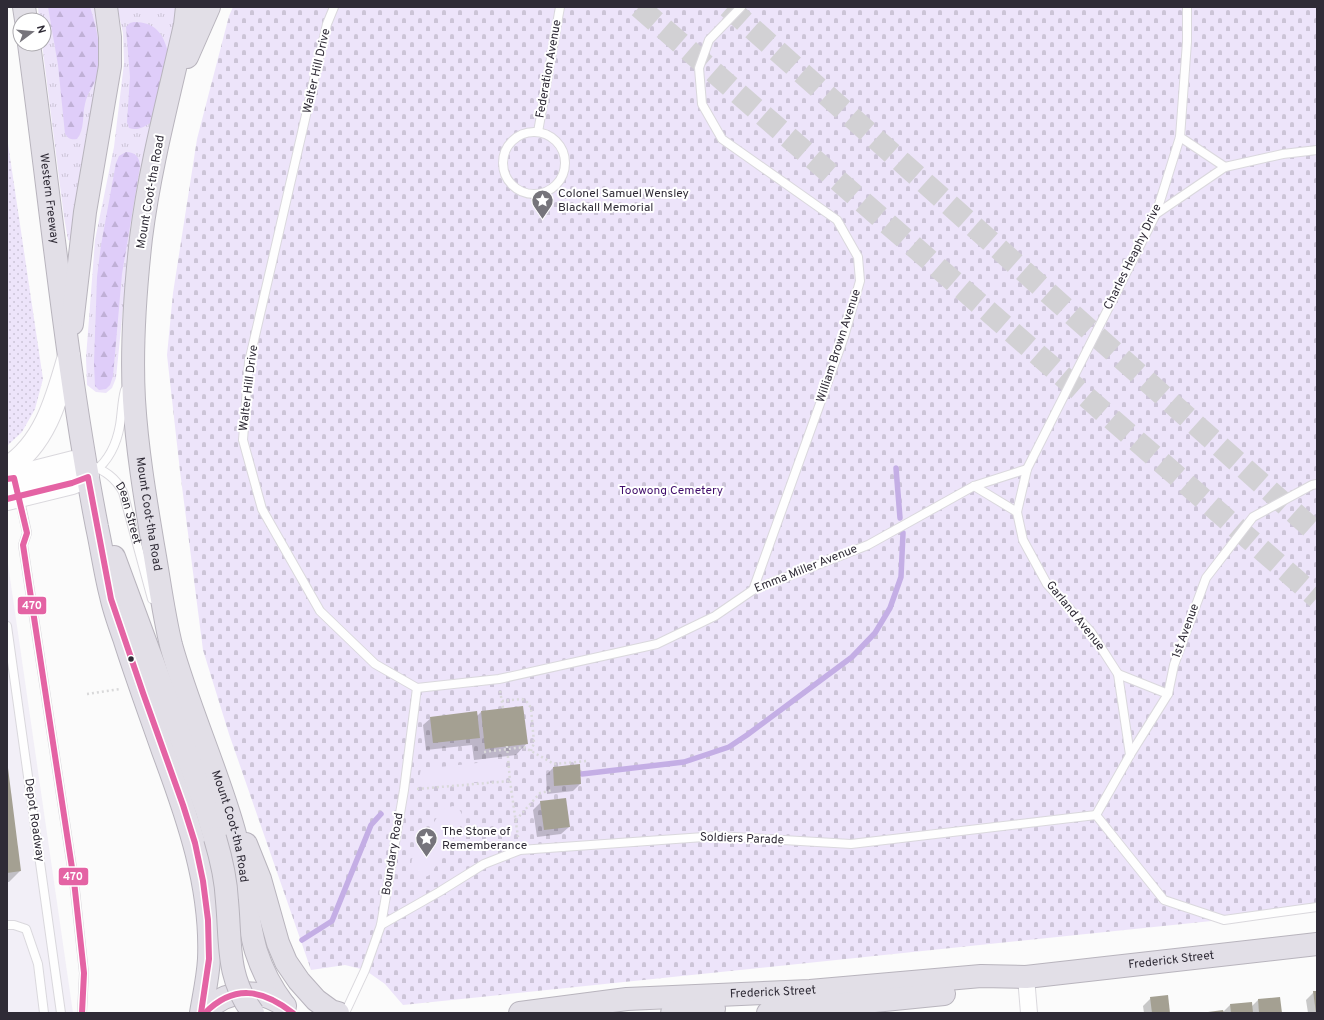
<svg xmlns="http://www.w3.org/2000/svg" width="1324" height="1020" viewBox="0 0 1324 1020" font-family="Overpass,sans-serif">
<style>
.built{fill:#f2eff7}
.grass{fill:url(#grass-tufts)}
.forest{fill:url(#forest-firs)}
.cemetery{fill:url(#cemetery-stones)}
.park{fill:url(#park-dots)}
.garden{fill:#ede4fa}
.shadow{fill:#0003}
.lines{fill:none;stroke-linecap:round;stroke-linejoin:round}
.stream{stroke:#c4aee5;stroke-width:5.5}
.building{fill:#a4a092}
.highway-tunnel{stroke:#d2d1d4;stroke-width:22;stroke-dasharray:22 11;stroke-linecap:butt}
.lane-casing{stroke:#dad8dd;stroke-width:10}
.street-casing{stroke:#dad8dd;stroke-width:18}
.secondary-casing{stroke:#dad8dd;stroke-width:24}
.highway-casing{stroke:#b8b4bd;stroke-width:24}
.path{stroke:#d9d9da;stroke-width:2.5;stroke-dasharray:2 3;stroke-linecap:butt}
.lane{stroke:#fefefe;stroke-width:8}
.street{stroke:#fefefe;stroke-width:16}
.secondary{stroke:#fefefe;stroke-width:22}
.highway{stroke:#e2dfe7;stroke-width:22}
.highway-bridge-casing{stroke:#b8b4bd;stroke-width:24;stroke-linecap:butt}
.highway-bridge{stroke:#e2dfe7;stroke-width:22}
.bus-1-casing{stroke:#fff;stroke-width:9}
.bus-1{stroke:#e463a4;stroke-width:6}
.bus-dot{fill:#2f2b36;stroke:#fff;stroke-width:1.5}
.labels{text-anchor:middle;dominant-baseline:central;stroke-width:4;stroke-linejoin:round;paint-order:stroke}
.street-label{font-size:12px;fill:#2f2b36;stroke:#fff}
.poi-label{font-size:12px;fill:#2f2b36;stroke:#fff;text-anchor:start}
.park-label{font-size:12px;fill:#410e6c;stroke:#fff}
.line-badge{stroke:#fff;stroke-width:1.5}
.badge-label{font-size:11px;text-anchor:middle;font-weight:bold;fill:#fff}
</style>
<defs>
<pattern id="grass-tufts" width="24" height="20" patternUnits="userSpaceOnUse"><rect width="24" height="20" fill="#ede4fa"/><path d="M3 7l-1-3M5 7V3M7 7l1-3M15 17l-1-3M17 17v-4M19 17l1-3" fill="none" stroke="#ccc4d7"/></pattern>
<pattern id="forest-firs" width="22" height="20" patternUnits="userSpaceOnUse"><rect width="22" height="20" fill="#dfcdf9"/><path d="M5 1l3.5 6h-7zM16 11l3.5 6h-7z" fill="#c0b0d6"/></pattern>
<pattern id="cemetery-stones" width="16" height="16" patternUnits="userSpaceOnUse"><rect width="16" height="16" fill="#ede4fa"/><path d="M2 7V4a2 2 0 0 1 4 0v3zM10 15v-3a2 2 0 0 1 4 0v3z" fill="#ccc4d7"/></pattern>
<pattern id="park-dots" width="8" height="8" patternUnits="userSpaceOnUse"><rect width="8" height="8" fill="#ede4fa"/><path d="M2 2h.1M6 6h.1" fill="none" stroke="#ccc4d7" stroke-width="1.8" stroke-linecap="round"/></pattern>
</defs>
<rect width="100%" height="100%" fill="#fbfbfb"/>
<polygon class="built" points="7,557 73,1013 7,1013"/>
<g class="grass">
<polygon points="38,7 97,7 100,57 72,241 68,240 64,217 42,44 44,44 44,20 39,20"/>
<polygon points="117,7 177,7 174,28 151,122 128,259 116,378 112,388 106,393 96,392 87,385 86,358 95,240 114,147 124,63 123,33"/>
</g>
<g class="forest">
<path d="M48,7H90C96,25 102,51 99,70C97,82 87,92 85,104C82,116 85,129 77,139C71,140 69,139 65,134L58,65Z"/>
<path d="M134,22C155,22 163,33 168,52L151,122C145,127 137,131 129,128L127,122L130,77L126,27L130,23Z"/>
<path d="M126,152C135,152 140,157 140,167L122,274L113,376L110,385L106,389L99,390L95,386L94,363L97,277L101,245L116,163L119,156Z"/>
</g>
<polygon class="cemetery" points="233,7 1317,7 1317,910 403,1005 385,984 365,970 345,965 311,970 229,734 203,650 180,471 167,355 173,293 197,139 229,16"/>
<polygon class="park" points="7,137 43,379 35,409 22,432 7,446"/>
<g class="garden">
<path d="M496,761C507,766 507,770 500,780L417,787L421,769Z"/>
<path d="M453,806C461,809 463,814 463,822L431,874C417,884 409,874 412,859L442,809Z"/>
</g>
<g class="shadow">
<polygon points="481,712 527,743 516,755 474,760 472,745 426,750 423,725 431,718 476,717"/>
<polygon points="553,768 580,784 573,791 547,794 546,775"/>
<polygon points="7,769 20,871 9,882 7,882"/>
<polygon points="541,802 569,827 561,834 537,837 533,810"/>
<polygon points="1314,992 1317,992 1317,1013 1308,1013 1306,1000"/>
<polygon points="1151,998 1169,1013 1144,1013 1143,1006"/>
<polygon points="1258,1000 1281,1013 1208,1013 1222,1013 1230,1005 1251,1007"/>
</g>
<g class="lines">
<g class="stream">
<polyline points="896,468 900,518"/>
<polyline points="582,774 684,762 729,747 747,735 852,657 875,633 890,608 901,577 903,533"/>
<polyline points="302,940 332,921 371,825 381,814"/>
</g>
</g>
<g class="building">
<polygon points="523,706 528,744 485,749 481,711"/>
<polygon points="477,711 480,738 433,743 430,717"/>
<polygon points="580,764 581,784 554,786 553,767"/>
<polygon points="7,768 8,768 21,871 7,873"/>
<polygon points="566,798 570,827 544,830 540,801"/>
<polygon points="1313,991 1317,991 1317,1013 1316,1013"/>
<polygon points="1168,995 1170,1013 1152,1013 1150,997"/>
<polygon points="1280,997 1282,1013 1259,1013 1258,999"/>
<polygon points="1252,1002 1253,1013 1231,1013 1230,1004"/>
<polygon points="1223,1010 1224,1013 1208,1013 1208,1012"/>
</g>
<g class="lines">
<g class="highway-tunnel">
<polyline points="639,7 1317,598"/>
<polyline points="728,7 1317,533"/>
</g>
<defs>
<g id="lane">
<polyline points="334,7 327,24 249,362 243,440 262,509 320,611 375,664 417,688"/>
<polyline points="741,7 709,40 699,68 702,104 722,139 837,220 858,257 860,281 844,337 753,590"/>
<circle cx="534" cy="163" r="31"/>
<polyline points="538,132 560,7"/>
<polyline points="1225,167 1283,154 1317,150"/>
<polyline points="1156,214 1225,167 1180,137"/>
<path id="s1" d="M89,464C105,471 115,477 123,492L152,599"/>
<path d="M95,471C109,460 117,442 120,425C122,413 122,401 125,390"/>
<polyline points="974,486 1017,512 1027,469 1156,214 1180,137 1187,42 1187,7"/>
<polyline points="19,496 27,533 23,545 74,881 84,973 82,1013"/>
<polyline points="1017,512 1023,540 1047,584 1091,632 1118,674"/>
<polyline points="7,626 61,1013"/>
<polyline points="417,688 499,679 657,644 715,616 753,590 868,545 974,486 1027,469"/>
<polyline points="1130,755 1118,674 1168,694"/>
<polyline points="1096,815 1130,755 1168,694 1174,665 1206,578 1253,517 1312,485 1317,484"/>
<polyline points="1096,815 1164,900 1224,920 1317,907"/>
<polyline points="7,925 14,925 26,929 38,964 44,1013"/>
<polyline points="381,925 439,892 484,864 520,850 718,836 851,844 1096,815"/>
<polyline points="345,1013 365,970 381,925 404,790 417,688"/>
</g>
<polyline id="street" points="1026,977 1029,1013"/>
<g id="secondary">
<path d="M7,468C45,444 57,398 69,356"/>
<polyline points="7,479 74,462 85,463"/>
<polyline points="7,499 72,483 88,477"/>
</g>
<g id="highway">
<polyline points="24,7 26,20"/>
<path id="s2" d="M187,7L185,25C169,96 150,166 141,238C135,292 131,346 134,400C137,449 145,497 153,545C159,578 163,612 171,645C188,706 215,765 233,827C245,867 244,910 256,951C262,970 272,989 284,1005"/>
<path id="s3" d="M29,44C51,205 66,367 97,527C102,550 105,573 111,596C114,610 119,624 124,638C136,676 150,714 163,751C188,818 212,887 209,959C208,977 204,995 201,1013"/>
<polyline points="187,57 209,7"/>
<polyline points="72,324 85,212 110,66 110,37 106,7"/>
<polyline points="114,557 186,752 207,811 215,838"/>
<polyline points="246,844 260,879 278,943 286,962 299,981 316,1000 331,1011 338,1013"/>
<path d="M205,1013C225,988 260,988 285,1006"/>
<path id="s4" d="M520,1013L627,999L810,991L981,976L1026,977L1317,944"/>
<polyline points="672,1013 714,1009"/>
<polyline points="768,1013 785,1010 944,994"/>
</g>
</defs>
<use href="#lane" class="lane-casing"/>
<use href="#street" class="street-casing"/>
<use href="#secondary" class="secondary-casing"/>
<use href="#highway" class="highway-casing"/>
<g class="path">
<polyline points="500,691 503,708"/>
<polyline points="87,694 120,689"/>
<polyline points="502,701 522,699 527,702 531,708 534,743 531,751"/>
<polyline points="507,746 510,781 518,837"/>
<polyline points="484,752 524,747 554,764 587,761"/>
<polyline points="417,789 510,781"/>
<polyline points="516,820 540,793 553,790"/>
</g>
<use href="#lane" class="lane"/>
<use href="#street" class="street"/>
<use href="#secondary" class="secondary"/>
<use href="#highway" class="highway"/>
<defs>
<path id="highway-bridge" d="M215,838C221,858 226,880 227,901C231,943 226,977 253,1013"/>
</defs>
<use href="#highway-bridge" class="highway-bridge-casing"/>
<use href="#highway-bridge" class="highway-bridge"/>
<defs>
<g id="bus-1">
<polyline points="7,479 14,478 27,533 23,545 74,881 84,973 82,1013"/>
<polyline points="7,499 72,483 88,477 111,599 143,693 183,805 195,843 203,881 208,920 209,959 201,1013"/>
<path d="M205,1013C234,984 262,989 293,1013"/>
</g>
</defs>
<use href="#bus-1" class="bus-1-casing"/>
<use href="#bus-1" class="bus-1"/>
</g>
<defs>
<symbol id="sight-pin" viewBox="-11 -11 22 30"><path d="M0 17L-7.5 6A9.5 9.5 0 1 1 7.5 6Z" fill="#76747b" stroke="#fff"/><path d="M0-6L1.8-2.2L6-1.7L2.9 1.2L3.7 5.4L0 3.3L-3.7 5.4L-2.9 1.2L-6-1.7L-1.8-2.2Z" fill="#fff"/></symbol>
</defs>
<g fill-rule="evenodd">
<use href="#sight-pin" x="530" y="188" width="25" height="34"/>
<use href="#sight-pin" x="414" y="826" width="25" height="34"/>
</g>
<circle class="bus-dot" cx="131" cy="659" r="3.5"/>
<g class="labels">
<g class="street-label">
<text transform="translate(549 69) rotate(-80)">Federation Avenue</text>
<text transform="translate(317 71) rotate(-77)">Walter Hill Drive</text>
<text transform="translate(151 192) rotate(-80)">Mount Coot-tha Road</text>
<text stroke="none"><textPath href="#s3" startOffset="156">Western Freeway</textPath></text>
<text transform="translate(1133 257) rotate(-64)">Charles Heaphy Drive</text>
<text transform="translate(839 346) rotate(-72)">William Brown Avenue</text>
<text transform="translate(249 388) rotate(-83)">Walter Hill Drive</text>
<text stroke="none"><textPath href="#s1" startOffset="67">Dean Street</textPath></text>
<text stroke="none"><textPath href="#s2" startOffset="513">Mount Coot-tha Road</textPath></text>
<text transform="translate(806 569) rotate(-22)">Emma Miller Avenue</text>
<text transform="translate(1075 616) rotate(51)">Garland Avenue</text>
<text transform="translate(1186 631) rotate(-70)">1st Avenue</text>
<text transform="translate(34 820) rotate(82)">Depot Roadway</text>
<text stroke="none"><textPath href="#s2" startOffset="837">Mount Coot-tha Road</textPath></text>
<text transform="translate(742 839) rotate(2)">Soldiers Parade</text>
<text transform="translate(393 854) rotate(-81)">Boundary Road</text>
<text stroke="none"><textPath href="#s4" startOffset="654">Frederick Street</textPath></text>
<text stroke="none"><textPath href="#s4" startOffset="254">Frederick Street</textPath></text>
</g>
<g class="poi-label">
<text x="558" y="194">Colonel Samuel Wensley<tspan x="558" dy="14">Blackall Memorial</tspan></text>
<text x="442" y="832">The Stone of<tspan x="442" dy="14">Rememberance</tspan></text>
</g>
<g class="park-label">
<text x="671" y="491">Toowong Cemetery</text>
</g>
</g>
<g class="line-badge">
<rect x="17" y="596" width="30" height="19" rx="4" fill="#e463a4"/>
<rect x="58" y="867" width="31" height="19" rx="4" fill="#e463a4"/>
</g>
<g class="badge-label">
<text x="32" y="609">470</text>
<text x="73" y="880">470</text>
</g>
<rect width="1324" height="1020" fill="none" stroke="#2f2b36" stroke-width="16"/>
<g transform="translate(32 32) rotate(74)"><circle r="19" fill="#ffffff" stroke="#acaaaf"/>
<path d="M0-3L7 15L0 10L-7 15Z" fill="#76747b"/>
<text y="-6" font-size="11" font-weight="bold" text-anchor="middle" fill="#2f2b36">N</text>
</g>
</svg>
